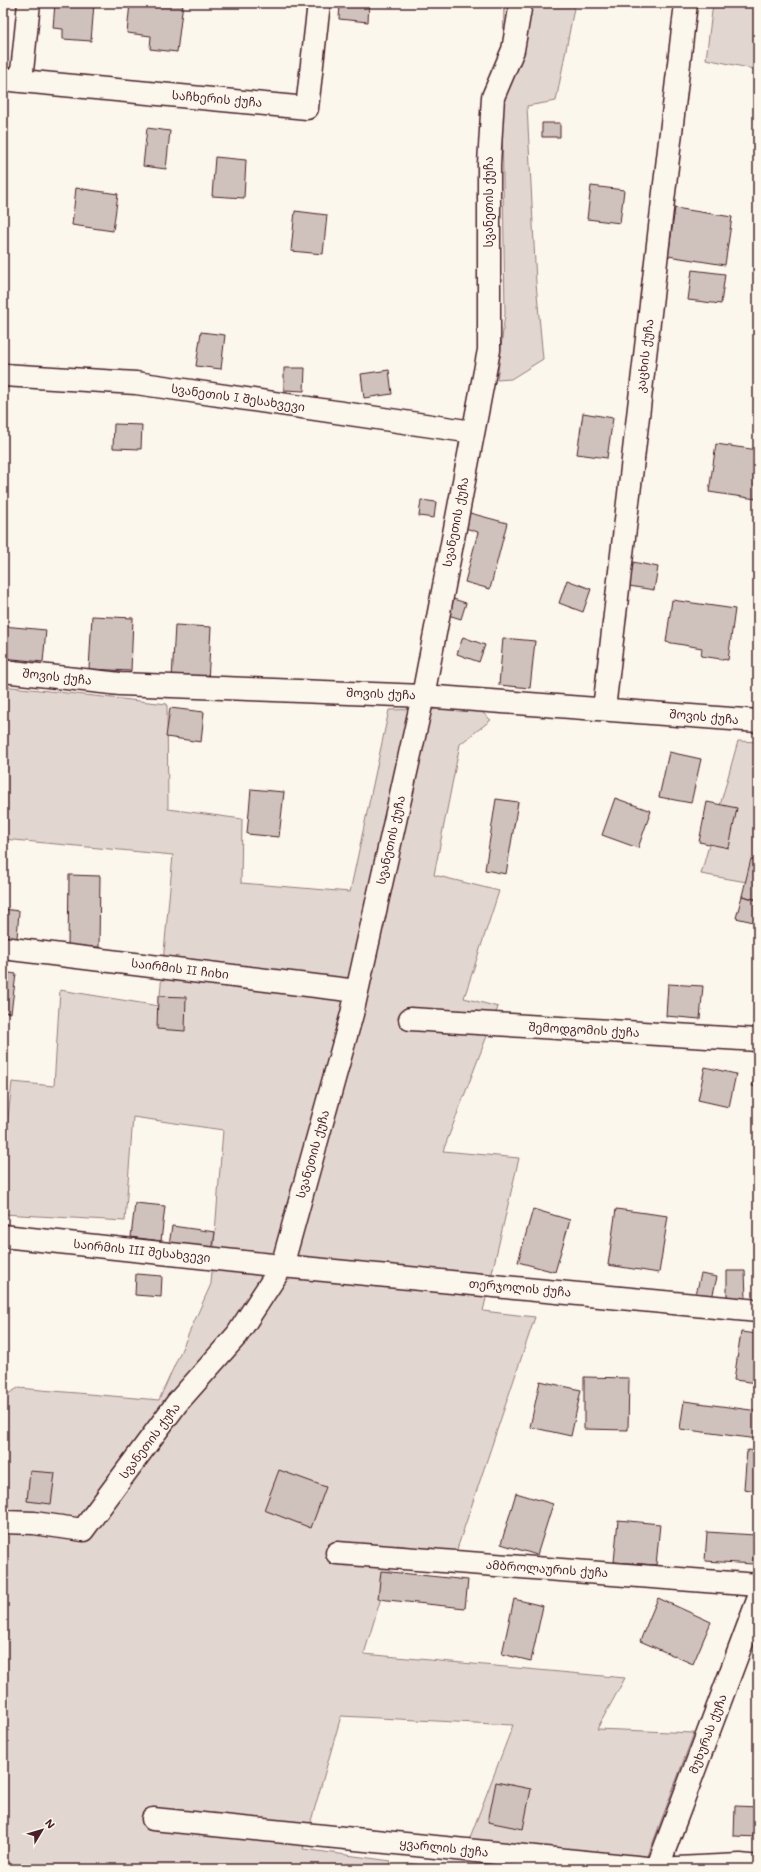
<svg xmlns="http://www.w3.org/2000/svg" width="761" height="1872" font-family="Mali,'Noto Sans Georgian',sans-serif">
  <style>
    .green { fill: #e2d7d0; stroke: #967b7e }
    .building { fill: #cfc2bc; stroke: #4a1f2b }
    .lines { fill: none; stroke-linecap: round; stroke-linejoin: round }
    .minor-casing { stroke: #4a1f2b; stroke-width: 25 }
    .minor { stroke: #fbf7ec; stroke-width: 22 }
    .labels { text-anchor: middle; stroke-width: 3; stroke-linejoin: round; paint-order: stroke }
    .street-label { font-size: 12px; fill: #4a1f2b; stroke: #fbf7ec }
  </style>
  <rect width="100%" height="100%" fill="#fbf7ec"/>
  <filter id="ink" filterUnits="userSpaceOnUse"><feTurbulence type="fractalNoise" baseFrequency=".025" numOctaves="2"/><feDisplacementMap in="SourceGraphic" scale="8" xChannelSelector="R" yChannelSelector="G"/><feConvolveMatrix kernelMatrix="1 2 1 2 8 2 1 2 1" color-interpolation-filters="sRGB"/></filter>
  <g filter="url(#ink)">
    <path class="green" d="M504,3H575L556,101L527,106L536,283L543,359L511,379L497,380L505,314L502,113Z
      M713,3H758V70L706,59Z
      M3,686L167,704L168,809L242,819L241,883L350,892L389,710L477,708L491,720L460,744L434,875L499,891L464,998L498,1007L443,1151L519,1158L483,1311L535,1317L455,1555L397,1545L364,1654L625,1678L597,1729L694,1733L643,1869H534L461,1861L513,1725L341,1716L303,1849L391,1861L389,1869H3V1397L18,1388L159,1400L211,1284L223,1130L133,1117L125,1221L3,1214V1164L12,1082L54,1086L60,990L159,1006L173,855L3,839Z
      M738,741L758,742V884L701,874Z
      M409,1863L445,1869H407Z"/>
    <path class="building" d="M55,3L94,4L91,41L63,39V29L53,28Z
      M130,3H183L177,52L150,49L151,36L127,33Z
      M340,3H369L368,22L339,19Z
      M542,123H560V137H542Z
      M147,128L170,131L166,169L143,166Z
      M215,157L246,160L244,198L212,196Z
      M591,186L624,190L620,223L587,219Z
      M76,188L118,194L113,231L72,225Z
      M675,208L732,217L725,265L668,256Z
      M295,211L327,215L323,254L291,251Z
      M692,270L725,274L721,304L688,300Z
      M201,332L225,335L221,369L196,366Z
      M284,368H305L304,391L284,390Z
      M389,370L392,394L364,398L361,374Z
      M583,413L613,418L607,458L577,454Z
      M114,424L142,425L141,449L113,448Z
      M716,444L758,450V487L756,499L709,492Z
      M421,500L436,502L434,518L419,516Z
      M466,512L507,523L490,589L465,582L478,532L462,527Z
      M633,562L658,567L654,590L629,586Z
      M567,580L591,589L583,612L559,603Z
      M450,598L466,603L461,619L445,614Z
      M672,600L735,609L728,660L701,656L702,648L666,642Z
      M92,616L133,618L131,671L89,669Z
      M175,625L211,627L208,682L172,679Z
      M3,626L46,630L43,662L3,658Z
      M463,637L485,645L479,662L457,654Z
      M503,638L535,641L530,688L499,685Z
      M170,708L204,712L201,742L166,737Z
      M669,752L701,759L691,803L659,797Z
      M251,789L284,792L279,837L247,834Z
      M615,798L651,811L638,848L602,835Z
      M496,799L518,802L506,874L485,870Z
      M707,802L737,808L729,848L699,842Z
      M751,859L758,861V900L742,896Z
      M69,875L100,876L99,947L68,946Z
      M742,896L758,900V923L736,918Z
      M3,909L19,911L17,938L3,937Z
      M3,972L16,974L11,1013L3,1012Z
      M668,984L703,986L700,1019L666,1016Z
      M158,996L186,997L185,1031L157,1029Z
      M705,1067L736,1074L729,1107L698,1100Z
      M758,1068V1088L752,1086Z
      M135,1203L165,1206L161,1241L131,1237Z
      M533,1209L570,1220L555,1272L518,1262Z
      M616,1209L668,1216L659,1273L608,1265Z
      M172,1226L215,1232L212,1252L169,1245Z
      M727,1271H745L746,1299H727Z
      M136,1274L162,1276L161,1297L135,1295Z
      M701,1274L717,1277L712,1298L696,1294Z
      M741,1332L758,1334V1383L734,1380Z
      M584,1377L629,1378L628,1430L584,1429Z
      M540,1381L581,1390L571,1436L530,1427Z
      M684,1401L758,1411V1439L680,1429Z
      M747,1450L758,1451V1491L744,1489Z
      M279,1470L326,1487L311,1528L264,1510Z
      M30,1471L55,1473L51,1504L27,1501Z
      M516,1493L553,1504L537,1555L501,1544Z
      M618,1520L660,1524L656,1565L614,1562Z
      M707,1532L755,1535L753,1564L705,1561Z
      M381,1571L468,1580L465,1608L378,1599Z
      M658,1598L711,1622L693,1664L640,1641Z
      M514,1599L543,1606L531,1661L502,1654Z
      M496,1782L531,1789L523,1829L488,1822Z
      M735,1806L758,1807V1837L734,1836Z"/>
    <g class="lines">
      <g class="minor-casing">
        <path id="minor" d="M3,79L21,81L29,3
          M21,81L307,108L319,3
          M3,375L136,383L473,432
          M3,671L120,684L423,696L758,721
          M604,709L686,3
          M3,948L357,991
          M410,1019L758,1040
          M3,1236L282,1266L758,1311
          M3,1522L34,1523L83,1530L177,1403L237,1335L282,1266L352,1014L423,696L489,350V164L493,97L513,50L521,3
          M337,1553L758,1585
          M153,1819L657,1869L740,1865L758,1867
          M657,1869L758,1600"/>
      </g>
      <use href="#minor" class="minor"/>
    </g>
  </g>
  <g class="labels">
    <g class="street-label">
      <text transform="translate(217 99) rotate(5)" y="4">საჩხერის ქუჩა</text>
      <text transform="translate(489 202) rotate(-90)" y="4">სვანეთის ქუჩა</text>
      <text transform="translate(645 356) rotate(-83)" y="4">კაცხის ქუჩა</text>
      <text transform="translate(238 398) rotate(8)" y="4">სვანეთის I შესახვევი</text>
      <text transform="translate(456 522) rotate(-79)" y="4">სვანეთის ქუჩა</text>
      <text transform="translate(57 677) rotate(6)" y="4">შოვის ქუჩა</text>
      <text transform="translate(381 694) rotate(2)" y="4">შოვის ქუჩა</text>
      <text transform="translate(704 717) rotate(5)" y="4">შოვის ქუჩა</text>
      <text transform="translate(391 840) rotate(-77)" y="4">სვანეთის ქუჩა</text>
      <text transform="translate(180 969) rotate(7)" y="4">საირმის II ჩიხი</text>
      <text transform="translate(584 1030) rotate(3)" y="4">შემოდგომის ქუჩა</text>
      <text transform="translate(313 1154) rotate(-74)" y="4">სვანეთის ქუჩა</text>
      <text transform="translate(142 1251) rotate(6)" y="4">საირმის III შესახვევი</text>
      <text transform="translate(520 1288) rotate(5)" y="4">თერჯოლის ქუჩა</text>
      <text transform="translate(150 1441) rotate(-53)" y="4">სვანეთის ქუჩა</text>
      <text transform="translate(547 1569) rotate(4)" y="4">ამბროლაურის ქუჩა</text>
      <text transform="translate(708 1734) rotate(-69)" y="4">მუხურას ქუჩა</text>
      <text transform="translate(444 1848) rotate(6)" y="4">ყვარლის ქუჩა</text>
    </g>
  </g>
  <rect width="761" height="1872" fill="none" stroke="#fbf7ec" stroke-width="16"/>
  <rect x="8" y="8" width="745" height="1856" fill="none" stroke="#4a1f2b" stroke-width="1.5" filter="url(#ink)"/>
  <g transform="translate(42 1830) rotate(52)" stroke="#fbf7ec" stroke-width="3" paint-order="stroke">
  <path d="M0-3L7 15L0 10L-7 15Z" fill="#4a1f2b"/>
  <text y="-6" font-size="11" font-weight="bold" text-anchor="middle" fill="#4a1f2b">N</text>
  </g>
</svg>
